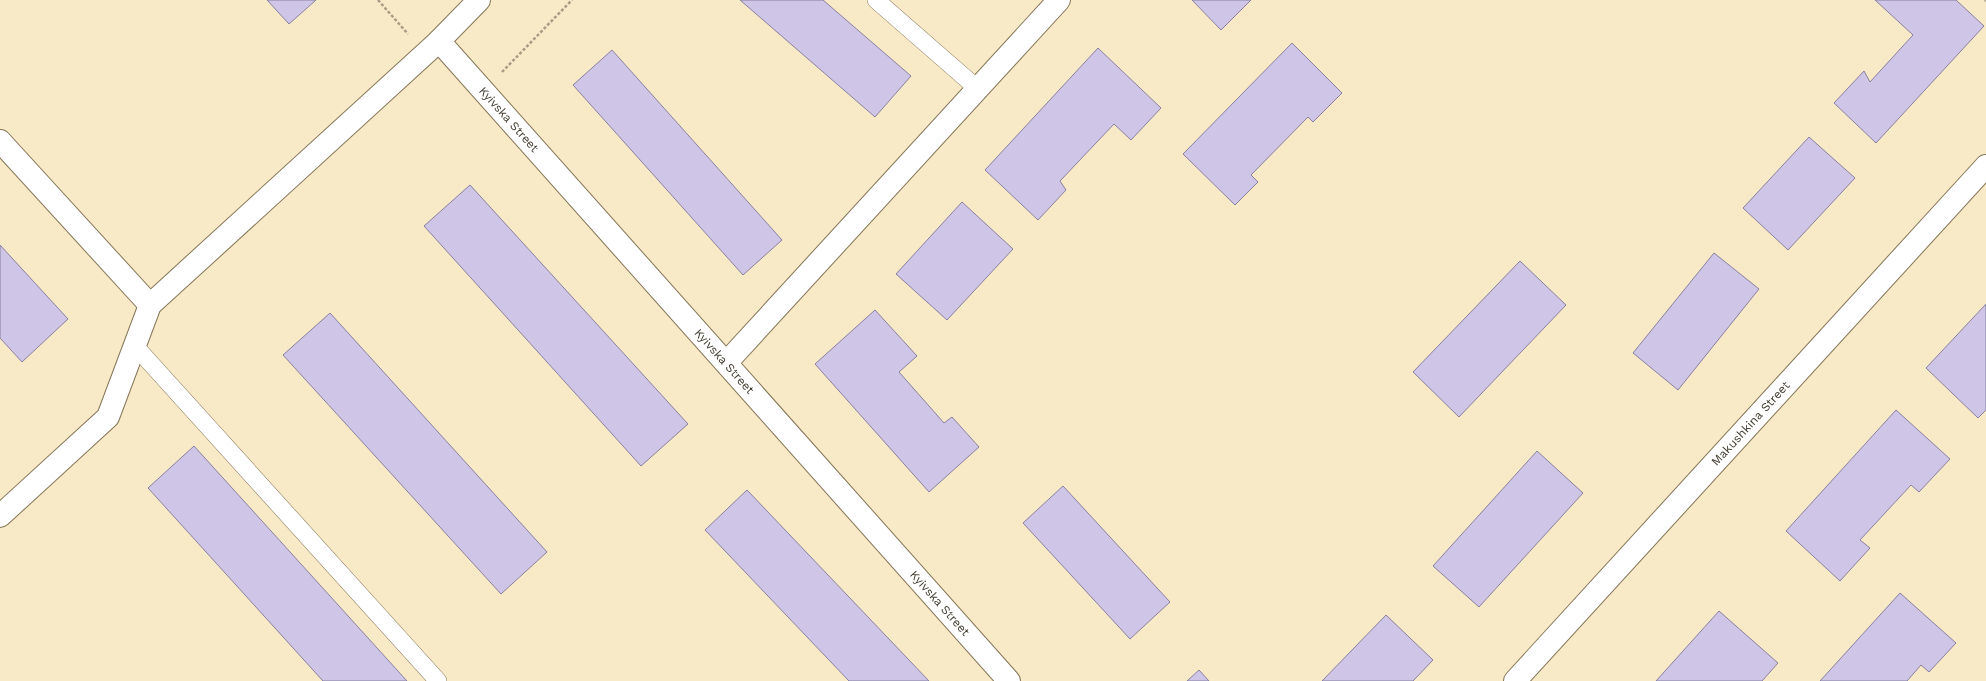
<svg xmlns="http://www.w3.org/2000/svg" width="1986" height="681" font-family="'Work Sans',sans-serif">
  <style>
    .building { fill: #cec5e7; stroke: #88809f }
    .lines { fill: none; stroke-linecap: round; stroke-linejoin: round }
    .service-casing { stroke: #837657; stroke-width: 18 }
    .minor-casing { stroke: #837657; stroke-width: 24 }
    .tertiary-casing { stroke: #837657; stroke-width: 24 }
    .path { stroke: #a79c83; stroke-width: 2.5; stroke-dasharray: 3 2; stroke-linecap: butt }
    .service { stroke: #fff; stroke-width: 17 }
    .minor { stroke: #fff; stroke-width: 22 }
    .tertiary { stroke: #fff; stroke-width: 22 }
    .labels { text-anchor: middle; stroke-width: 4; stroke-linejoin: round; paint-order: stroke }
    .street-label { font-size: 12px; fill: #423c2f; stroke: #fff }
  </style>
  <rect width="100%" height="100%" fill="#f8e9c7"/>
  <path class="building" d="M267,0H316L289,24Z
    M740,0H823L911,76L875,117Z
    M1192,0H1251L1221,30Z
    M1875,0H1956L1984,26L1876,143L1834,103L1864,71L1870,82L1913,35Z
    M1292,43L1342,93L1313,122L1308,117L1251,175L1258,182L1235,205L1183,154Z
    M1098,48L1161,108L1131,140L1114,124L1060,181L1066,190L1038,220L985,170Z
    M612,50L782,240L743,275L573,85Z
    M1809,137L1855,178L1788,250L1743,208Z
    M470,185L688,424L641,466L424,226Z
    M962,202L1013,249L947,320L896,274Z
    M0,245L68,319L22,362L0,338Z
    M1714,253L1759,289L1678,390L1633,353Z
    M1520,261L1566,305L1459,417L1413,372Z
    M1986,304V410L1978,418L1926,368Z
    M875,310L917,356L899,372L944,423L952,417L979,447L929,492L815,364Z
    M330,313L547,552L501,594L283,355Z
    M1896,410L1950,459L1919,492L1911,485L1860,540L1870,548L1840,581L1786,531Z
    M194,446L407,681H323L148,488Z
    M1537,451L1583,493L1479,607L1433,566Z
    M1063,486L1170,602L1130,639L1023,523Z
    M747,490L929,681H849L705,530Z
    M1900,593L1956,643L1929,672L1921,665L1907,681H1820Z
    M1719,611L1778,663L1762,681H1656Z
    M1386,615L1433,660L1413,681H1322Z
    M1199,670L1209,681H1187Z"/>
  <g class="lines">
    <g class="service-casing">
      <path id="service" d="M876,0L978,89
        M135,346L438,681"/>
    </g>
    <g class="minor-casing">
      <g id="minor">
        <path id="s1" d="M439,41L1009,681"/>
        <path d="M0,141L150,305"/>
        <path d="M727,362L1059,0"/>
        <path d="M0,516L108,417L150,305L439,41L479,0"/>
      </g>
    </g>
    <g class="tertiary-casing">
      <g id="tertiary">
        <path id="s2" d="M1515,681L1986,166"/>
      </g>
    </g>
    <path class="path" d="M378,0L408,34
      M1985,0L1986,1
      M502,72L572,0"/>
    <use href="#service" class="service"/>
    <use href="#minor" class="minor"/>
    <use href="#tertiary" class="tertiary"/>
  </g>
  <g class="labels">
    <g class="street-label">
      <text dy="4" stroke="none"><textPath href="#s1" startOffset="105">Kyivska Street</textPath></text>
      <text dy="4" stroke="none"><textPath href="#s1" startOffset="429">Kyivska Street</textPath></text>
      <text dy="4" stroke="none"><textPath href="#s2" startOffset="349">Makushkina Street</textPath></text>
      <text dy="4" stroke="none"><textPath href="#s1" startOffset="753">Kyivska Street</textPath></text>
    </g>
  </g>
</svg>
